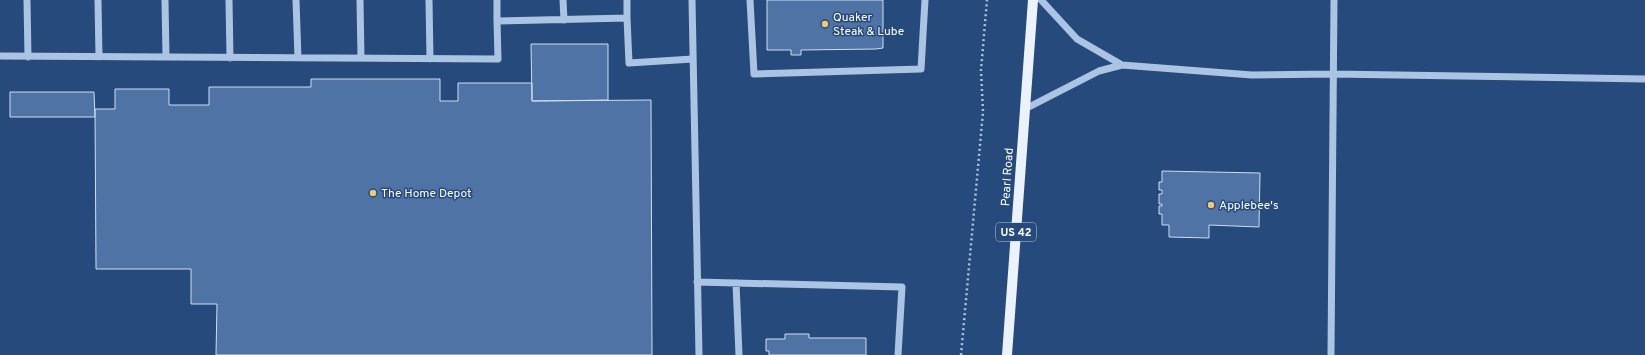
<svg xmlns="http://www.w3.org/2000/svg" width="1645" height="355" font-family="Overpass,sans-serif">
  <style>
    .building { fill: #4f73a5; stroke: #cedef4 }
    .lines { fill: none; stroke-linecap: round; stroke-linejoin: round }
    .path { stroke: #abc4e4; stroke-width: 2.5; stroke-dasharray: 2 3; stroke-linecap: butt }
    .minor { stroke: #abc4e4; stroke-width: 7 }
    .major { stroke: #ebf2fc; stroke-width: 10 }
    .poi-dot { fill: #edcc71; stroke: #264a7c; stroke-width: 1.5 }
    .labels { text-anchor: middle; stroke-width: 3; stroke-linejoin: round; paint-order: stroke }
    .shield { fill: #264a7c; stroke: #bec9d8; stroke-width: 1 }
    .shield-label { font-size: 11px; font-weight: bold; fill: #fff }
    .poi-label { font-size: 12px; fill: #fff; stroke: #264a7c; text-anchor: start }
    .street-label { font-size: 12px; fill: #fff; stroke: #264a7c }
  </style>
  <rect width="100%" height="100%" fill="#264a7c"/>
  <path class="building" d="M767,0H883V48L876,49L801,50V55H791V50H767Z
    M531,44H608V100L532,101Z
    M311,79H440V101H458V83H532V101L651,100L652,355H216L217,304H191V269H96L95,109H115V89H169V105H209V87H311Z
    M10,92H94L95,117H10Z
    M1162,171L1260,173L1259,227L1209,225V238L1169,237V225H1162V214H1159V206H1162V204H1159V194H1162V190H1159V182H1162Z
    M785,334H809V338H866V355H769V351H766V339H785Z"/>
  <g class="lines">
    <path class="path" d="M961,355L983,112L981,70L987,0"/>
    <path class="minor" d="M27,0L28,57
      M98,0L99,57
      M165,0L166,57
      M229,0L230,58
      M296,0L298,58
      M360,0L361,58
      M429,0L430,59
      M497,0V21
      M563,0L564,20
      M627,0V18
      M692,0L699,355
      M750,0L754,74L921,69L925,0
      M1041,0L1077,39L1122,65
      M0,56L498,59L497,21L627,18L629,63L693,59
      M1025,109L1099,71L1122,65L1252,75L1333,74L1645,79
      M697,282L902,287L898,355
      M736,283L739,355
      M1331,354L1334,0"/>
    <path class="major" d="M1007,355L1033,0"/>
  </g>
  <g class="poi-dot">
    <circle cx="825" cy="24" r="4"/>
    <circle cx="373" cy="193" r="4"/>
    <circle cx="1211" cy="205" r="4"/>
  </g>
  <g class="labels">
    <rect class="shield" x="996" y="223" width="40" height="18" rx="3"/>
    <g class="shield-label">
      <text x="1016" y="236">US 42</text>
    </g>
    <g class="poi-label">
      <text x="833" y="21">Quaker<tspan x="833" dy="14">Steak &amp; Lube</tspan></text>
      <text x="381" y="197">The Home Depot</text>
      <text x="1219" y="209">Applebee's</text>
    </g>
    <g class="street-label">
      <text transform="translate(1007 177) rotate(-86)" y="4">Pearl Road</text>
    </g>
  </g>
</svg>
